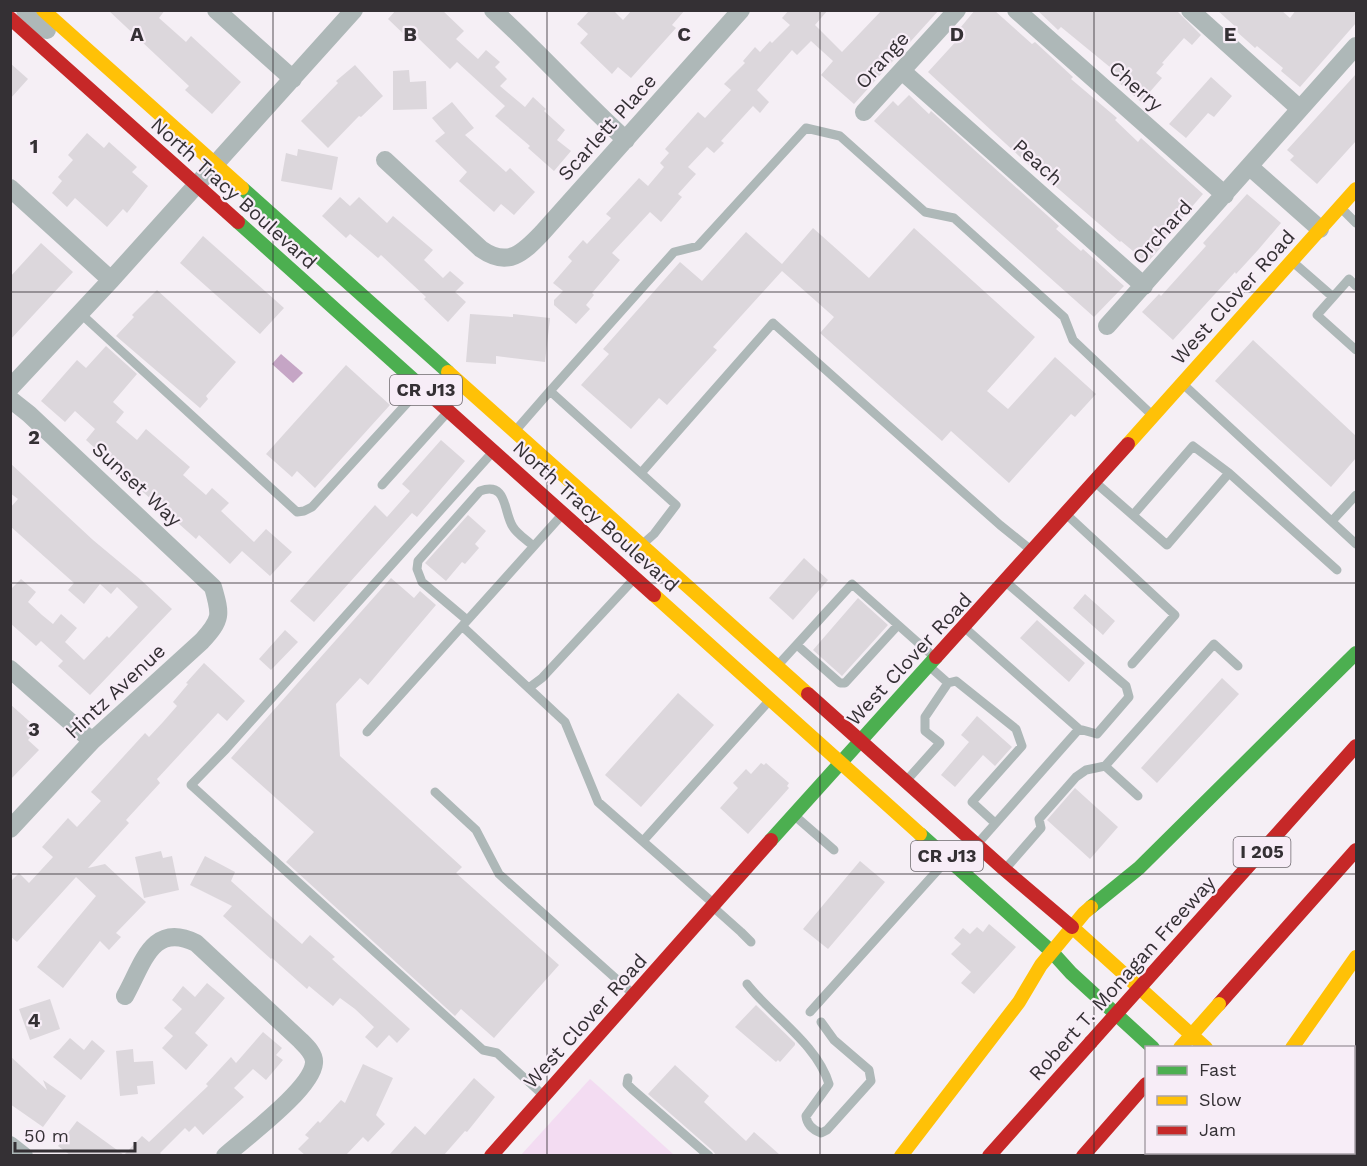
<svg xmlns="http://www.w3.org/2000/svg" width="1367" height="1166" font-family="'Work Sans',sans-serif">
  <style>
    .green { fill: #f3dcf2 }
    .water { fill: #c5a5c5 }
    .building { fill: #dcd7dc }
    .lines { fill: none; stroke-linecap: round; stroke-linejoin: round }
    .lane { stroke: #aeb8b8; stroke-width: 9 }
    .street { stroke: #aeb8b8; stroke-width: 18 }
    .fast { stroke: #4caf50; stroke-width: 14 }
    .slow { stroke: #ffc107; stroke-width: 14 }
    .jam { stroke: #c62828; stroke-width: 14 }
    .slow-bridge { stroke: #ffc107; stroke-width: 14 }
    .jam-bridge { stroke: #c62828; stroke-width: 14 }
    .grid { fill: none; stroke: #343034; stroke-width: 1.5; stroke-opacity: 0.55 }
    .labels { text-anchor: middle; stroke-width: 4.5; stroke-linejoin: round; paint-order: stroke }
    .shield { fill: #f7edf7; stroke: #6e696e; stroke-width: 1.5 }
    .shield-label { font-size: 18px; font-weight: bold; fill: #343034 }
    .street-label { font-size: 20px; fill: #343034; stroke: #f7edf7 }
    .grid-label { font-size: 20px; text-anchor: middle; font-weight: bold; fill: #343034; stroke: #f7edf7; stroke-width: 4.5; stroke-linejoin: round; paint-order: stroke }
  </style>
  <rect width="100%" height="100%" fill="#f5eff5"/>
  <path class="green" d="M590,1079L598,1086L674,1155H521Z"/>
  <path class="water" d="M281,354L303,373L293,383L272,364Z"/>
  <path class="building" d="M108,10H165L159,18L186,42L191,36L241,82L212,114L185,90L189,86Z
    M396,10H442L464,31L456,39L478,59L486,50L500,62L495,67L507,79L500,86L525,107L533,97L546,109L544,111L565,130L557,140L571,151L554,171L528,148L530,146L495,116L505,106L457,62L450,69L418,38L413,43L388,19Z
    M590,10H613L623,20L632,10H685L672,25L676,28L631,78L618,67L612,74L580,43L588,34L577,24Z
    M789,10H828L815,25L842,52L882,10H939L854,104L821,75L833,61L811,41L797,55L792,50L757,90L769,102L760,113L753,106L721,141L724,143L714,153L707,147L688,167L696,174L678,194L682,197L661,222L650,212L612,253L620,260L592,293L594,295L586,305L590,309L576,324L554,305V300L563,291L553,283L572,261L568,257L583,240L587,244L611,218L606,214L639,178L648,186L664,167L660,163L669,153L665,149L698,112L705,118L731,90L724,84L745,63L743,61L755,47L760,52L770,41L772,43L790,25L782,18Z
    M975,10H994L1032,44L1035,42L1073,77L1071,79L1117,118L1115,120L1138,142L1141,138L1203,194L1161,242L1163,245L1147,263L1121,241L1120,242L1032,166L1031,167L928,72L960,37L956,33Z
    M1037,10H1176L1201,35L1192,45L1184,38L1162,63L1164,64L1156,73L1162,78L1141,102L1118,82L1122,77L1061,27L1058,30Z
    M1217,10H1281L1290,18L1296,10H1356V23L1300,87L1281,71L1283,68L1257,46L1255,48L1236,31L1238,29Z
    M10,63L28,79L10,99Z
    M355,65L383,96L361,117L359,116L328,148L301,121L338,83L336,81Z
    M409,70L410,82L426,81L427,109L393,110V71Z
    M1356,74V141L1317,184L1290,160L1294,156L1287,150Z
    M1211,77L1232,96L1214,117L1208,113L1186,138L1169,124Z
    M909,95L929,114L931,111L1059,226L1056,229L1081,251L1083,249L1124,286L1094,317L874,121L893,101L898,106Z
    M452,102L474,128L465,135L506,172L510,168L535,192L514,215L501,204L494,212L459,181L467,172L435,141L445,133L432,118Z
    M87,133L104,148L109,142L137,167L132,172L148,186L127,213L123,209L107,227L75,198L67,207L52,193L62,181L58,177L73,160L68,155Z
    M298,149L338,157L332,190L281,181L286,153L297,156Z
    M1247,194L1281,223L1258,250L1236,274L1235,272L1173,340L1142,312L1159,294L1161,296L1206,246L1203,243Z
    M340,197L350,206L359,197L387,223L393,216L433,250L424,260L443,278L450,271L464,283L455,292L466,302L448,322L424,299L426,297L381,255L378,258L350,234L346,238L322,216Z
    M813,228L869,278L914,228L1035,337L987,391L1008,409L1055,357L1096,394L1075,417L1071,414L1009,483L951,431L942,441L820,333L834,317L782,271L713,347L717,350L667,405L659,398L631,429L581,385L609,354L603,349L680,262L702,281L746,232L782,264Z
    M203,236L284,308L260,334L180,263Z
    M41,243L73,272L10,340V277Z
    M157,290L236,362L206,396L208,399L200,408L116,336L134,317L132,315Z
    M470,314L513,317V314L550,318L545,362L496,356V364L466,362Z
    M1253,340L1356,436V458L1331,487L1215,381Z
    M106,346L137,374L113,402L124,412L116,422L137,440L146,429L190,467L183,475L206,495L212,488L229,503L221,511L254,542L266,529L292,552L270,576L242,551L230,564L199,535L196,539L117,469L120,465L102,449L99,452L86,440L95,429L75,411L65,422L41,401L77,360L86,368Z
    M346,365L390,405L315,488L297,471L292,477L266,454Z
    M441,440L465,461L417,517L412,513L314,622L290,601L375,505L387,517L410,491L402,484Z
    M10,463L93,540L141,580L172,609L90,695L58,666L63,661L41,641L36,646L10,623V590L21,579L36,592L28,602L42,615L53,624L61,614L77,628L65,642L84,660L107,636L109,638L138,607L117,587L111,594L100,584L84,604L68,590L74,583L10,526V508L18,499L10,493Z
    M468,515L486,531L475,544L479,548L465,564L462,562L446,581L425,563Z
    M804,558L828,580L793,620L769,598Z
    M391,578L414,598L420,591L436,605L368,685L360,678L336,704L340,756L462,867L456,873L559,965L494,1038L461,1009L455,1016L286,862L314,832L231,758Z
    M1085,594L1115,621L1103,635L1073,608Z
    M858,598L888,625L842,676L813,650Z
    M1037,620L1085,663L1069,682L1020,638Z
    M285,630L298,642L271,670L259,659Z
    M204,663L245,701L227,721L218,713L157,779L160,783L126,820L129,823L88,868L105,864L146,902L116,933L121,937L109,950L100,941L63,988L37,967L96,896L76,877L17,942L10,936V882L19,873L29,883L53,857L42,847L68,818L77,827L101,801L91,792L145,733L149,737L163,722L177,706L173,702L188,684L186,683Z
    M1222,678L1239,694L1157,783L1141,768Z
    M678,693L714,725L641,807L605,775Z
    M10,704L38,729L28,740L39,750L10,780Z
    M977,716L1012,747L995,766L983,755L955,787L941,775L969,742L961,735Z
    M761,763L764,765L766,763L789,783L787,786L789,788L748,834L720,808L738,788L733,783L746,769L751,774Z
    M1075,788L1118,827L1090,859L1047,820Z
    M161,851L163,858L172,856L179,890L144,898L135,857Z
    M205,856L235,872L231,881L302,944L310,935L335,957L332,959L410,1029L397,1043L389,1035L377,1048L365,1037L374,1027L355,1009L340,998L333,1006L309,986L307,989L272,958L271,959L223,916L232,906L190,885Z
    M860,861L885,882L828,949L803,929Z
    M989,924L1016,947L974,994L961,983L971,972L951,954L961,944L954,938L963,928L970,934L977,927L983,932Z
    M207,983L225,998L195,1033L208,1045L186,1070L162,1048L173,1036L164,1028L182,1009L172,1000L183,986L195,997Z
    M50,999L60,1029L30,1040L19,1009Z
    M756,1005L795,1043V1045L780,1062L778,1060L776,1062L735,1027Z
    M263,1032L282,1048L276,1055L283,1060L266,1080L253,1069L234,1088L244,1097L203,1135L195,1126L189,1132L185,1128L160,1153L162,1155H70L58,1146L77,1121L124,1155L142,1136L149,1142L208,1086L206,1084L231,1057L236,1063Z
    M70,1038L84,1050L92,1040L105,1051L81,1080L53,1057Z
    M133,1049L134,1062L153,1061L155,1084L137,1086L138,1094L120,1096L116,1051Z
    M10,1056L47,1090L43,1080L66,1096L43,1127L10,1104Z
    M363,1064L393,1078L376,1115L385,1124L368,1142L363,1137L346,1155H305L298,1149L309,1138L305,1135L318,1121L320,1123L341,1100L345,1103Z
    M675,1065L709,1096L704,1102L746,1141L754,1132L780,1155H716L713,1151L648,1094Z
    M474,1078L495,1097L467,1132L465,1131L444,1155H389L415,1126L425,1135Z"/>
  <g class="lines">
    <path class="lane" d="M1341,208L1356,223
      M1294,263L1333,297L1349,279L1356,286
      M1333,297L1317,315L1356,350
      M80,313L297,512L304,511L312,507L419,390
      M1184,385L1356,544
      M516,430L550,391
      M490,455L226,749L191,785L483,1050L497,1053L542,1094
      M641,473L773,323L1000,525L1031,550
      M1096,483L1167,545L1229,473L1337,570
      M382,485L446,414
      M1066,514L1175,615L1132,664
      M1133,515L1193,446L1229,473
      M1332,521L1356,495
      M645,542L654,534L676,505L550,391L674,252L698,246L806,128L840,136L925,212L954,218L1064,317L1073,340L1152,415
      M467,620L422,582L417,569L418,561L480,491C508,481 503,512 513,527C517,534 527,540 533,546
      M462,626L565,722L598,802L713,903
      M965,628L1079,729L1097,734L1129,697L1126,686L1007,583
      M797,645L840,683H845L898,625
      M779,664L852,584L933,656
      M930,667L948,683L956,681L1016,729L1022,746L972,802L995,823
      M530,687L542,678L634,579
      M367,732L560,517
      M1105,766L1138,796
      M907,780L940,743L925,731V717L948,683
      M435,792L476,830L499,874L632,993
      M795,816L834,850
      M643,841L769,701
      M979,842L1079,729
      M1007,867L1041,828L1039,819L1076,777L1086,770L1105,766L1214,644L1238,666
      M713,907L741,932L751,942
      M747,984C772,1016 817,1044 829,1084L806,1116C807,1125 813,1130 821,1133L827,1130L871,1081L869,1070L834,1040L821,1022
      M810,1012L945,862
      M1354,1056L1356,1054
      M628,1078L627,1084L632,1089L709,1156
      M1354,1129L1356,1132"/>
    <path class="street" d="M25,10L47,30
      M216,10L293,79
      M493,10C539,52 580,98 626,140
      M1016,10L1225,195
      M1190,10L1300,109
      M902,71L1144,286
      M864,112L957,10
      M385,160L481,249C508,268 523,253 542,233L741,10
      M1250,167L1320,229
      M10,188L111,280
      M1107,326L1356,46
      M10,388L111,280L354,10
      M10,399L29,414L213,587C221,615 222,619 202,641L92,741L10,829
      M10,669L92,741
      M125,996C143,964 152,921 196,943L300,1040C306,1046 315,1054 314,1063C312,1089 245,1138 225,1156
      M10,1145L24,1156"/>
    <path class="fast" d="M242,188L448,372
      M238,222L425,390
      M920,834L1052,952
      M771,840L936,657
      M1091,907L1139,868L1356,653
      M1052,952L1071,973L1153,1048
      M1278,1152L1281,1156
      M1195,1156L1198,1152"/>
    <path class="slow" d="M43,10L242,188
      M448,372L808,694
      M1128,444L1356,189
      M654,595L920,834
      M1072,927L1206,1048
      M1292,1048L1356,957
      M901,1156L1019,1002L1041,965L1084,913L1091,907"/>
    <path class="jam" d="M10,18L238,222
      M425,390L654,595
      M936,657L1128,444
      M808,694L1005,870L1072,927
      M1167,957L1356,746
      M1219,1004L1356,850
      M1320,1152L1323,1156
      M491,1156L771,840
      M989,1156L1091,1042
      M1083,1156L1146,1084"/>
    <path class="slow-bridge" d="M1180,1048L1219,1004"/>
    <path class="jam-bridge" d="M1091,1042L1167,957"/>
  </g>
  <path class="grid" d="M273,10V1156M547,10V1156M820,10V1156M1094,10V1156M10,292H1356M10,583H1356M10,874H1356"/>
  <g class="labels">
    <g class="shield">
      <rect x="390" y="375" width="72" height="30" rx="4.5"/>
      <rect x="1233.5" y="837" width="57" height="30" rx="4.5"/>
      <rect x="911" y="841" width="72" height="30" rx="4.5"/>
    </g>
    <g class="shield-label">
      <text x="426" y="396">CR J13</text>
      <text x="1262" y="858">I 205</text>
      <text x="947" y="862">CR J13</text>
    </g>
    <g class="street-label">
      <text transform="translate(882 60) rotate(-48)" y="7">Orange</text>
      <text transform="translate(1136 86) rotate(42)" y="7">Cherry</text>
      <text transform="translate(607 127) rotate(-48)" y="7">Scarlett Place</text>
      <text transform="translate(1038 162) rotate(42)" y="7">Peach</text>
      <text transform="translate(234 193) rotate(42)" y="7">North Tracy Boulevard</text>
      <text transform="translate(1162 232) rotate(-48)" y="7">Orchard</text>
      <text transform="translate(1233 297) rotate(-48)" y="7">West Clover Road</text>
      <text transform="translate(137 484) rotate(43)" y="7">Sunset Way</text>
      <text transform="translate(596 516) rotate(42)" y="7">North Tracy Boulevard</text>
      <text transform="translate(909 659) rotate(-47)" y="7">West Clover Road</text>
      <text transform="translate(115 691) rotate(-43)" y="7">Hintz Avenue</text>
      <text transform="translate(1122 978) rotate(-48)" y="7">Robert T. Monagan Freeway</text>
      <text transform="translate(585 1021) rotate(-48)" y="7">West Clover Road</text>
    </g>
  </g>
  <g class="grid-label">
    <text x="137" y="41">A</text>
    <text x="410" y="41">B</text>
    <text x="684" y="41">C</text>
    <text x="957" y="41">D</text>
    <text x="1230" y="41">E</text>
    <text x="34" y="153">1</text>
    <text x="34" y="444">2</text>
    <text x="34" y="736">3</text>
    <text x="34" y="1027">4</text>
  </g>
  <rect width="1367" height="1166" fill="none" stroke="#343034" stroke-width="24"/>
  <rect x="1145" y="1046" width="210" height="108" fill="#f7edf7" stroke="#a9a1a9" stroke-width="1.5"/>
  <rect x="1157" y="1066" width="30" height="9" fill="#4caf50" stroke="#a9a1a9" stroke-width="1.5"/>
  <text x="1199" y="1076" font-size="18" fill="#343034">Fast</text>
  <rect x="1157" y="1096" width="30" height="9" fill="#ffc107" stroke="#a9a1a9" stroke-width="1.5"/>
  <text x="1199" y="1106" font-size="18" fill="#343034">Slow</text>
  <rect x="1157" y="1126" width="30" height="9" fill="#c62828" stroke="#a9a1a9" stroke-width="1.5"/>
  <text x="1199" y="1136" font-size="18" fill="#343034">Jam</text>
  <path d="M15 1142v9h120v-9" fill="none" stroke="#343034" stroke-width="3"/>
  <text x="24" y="1142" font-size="18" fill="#343034" stroke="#f7edf7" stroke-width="4.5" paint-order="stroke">50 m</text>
</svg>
